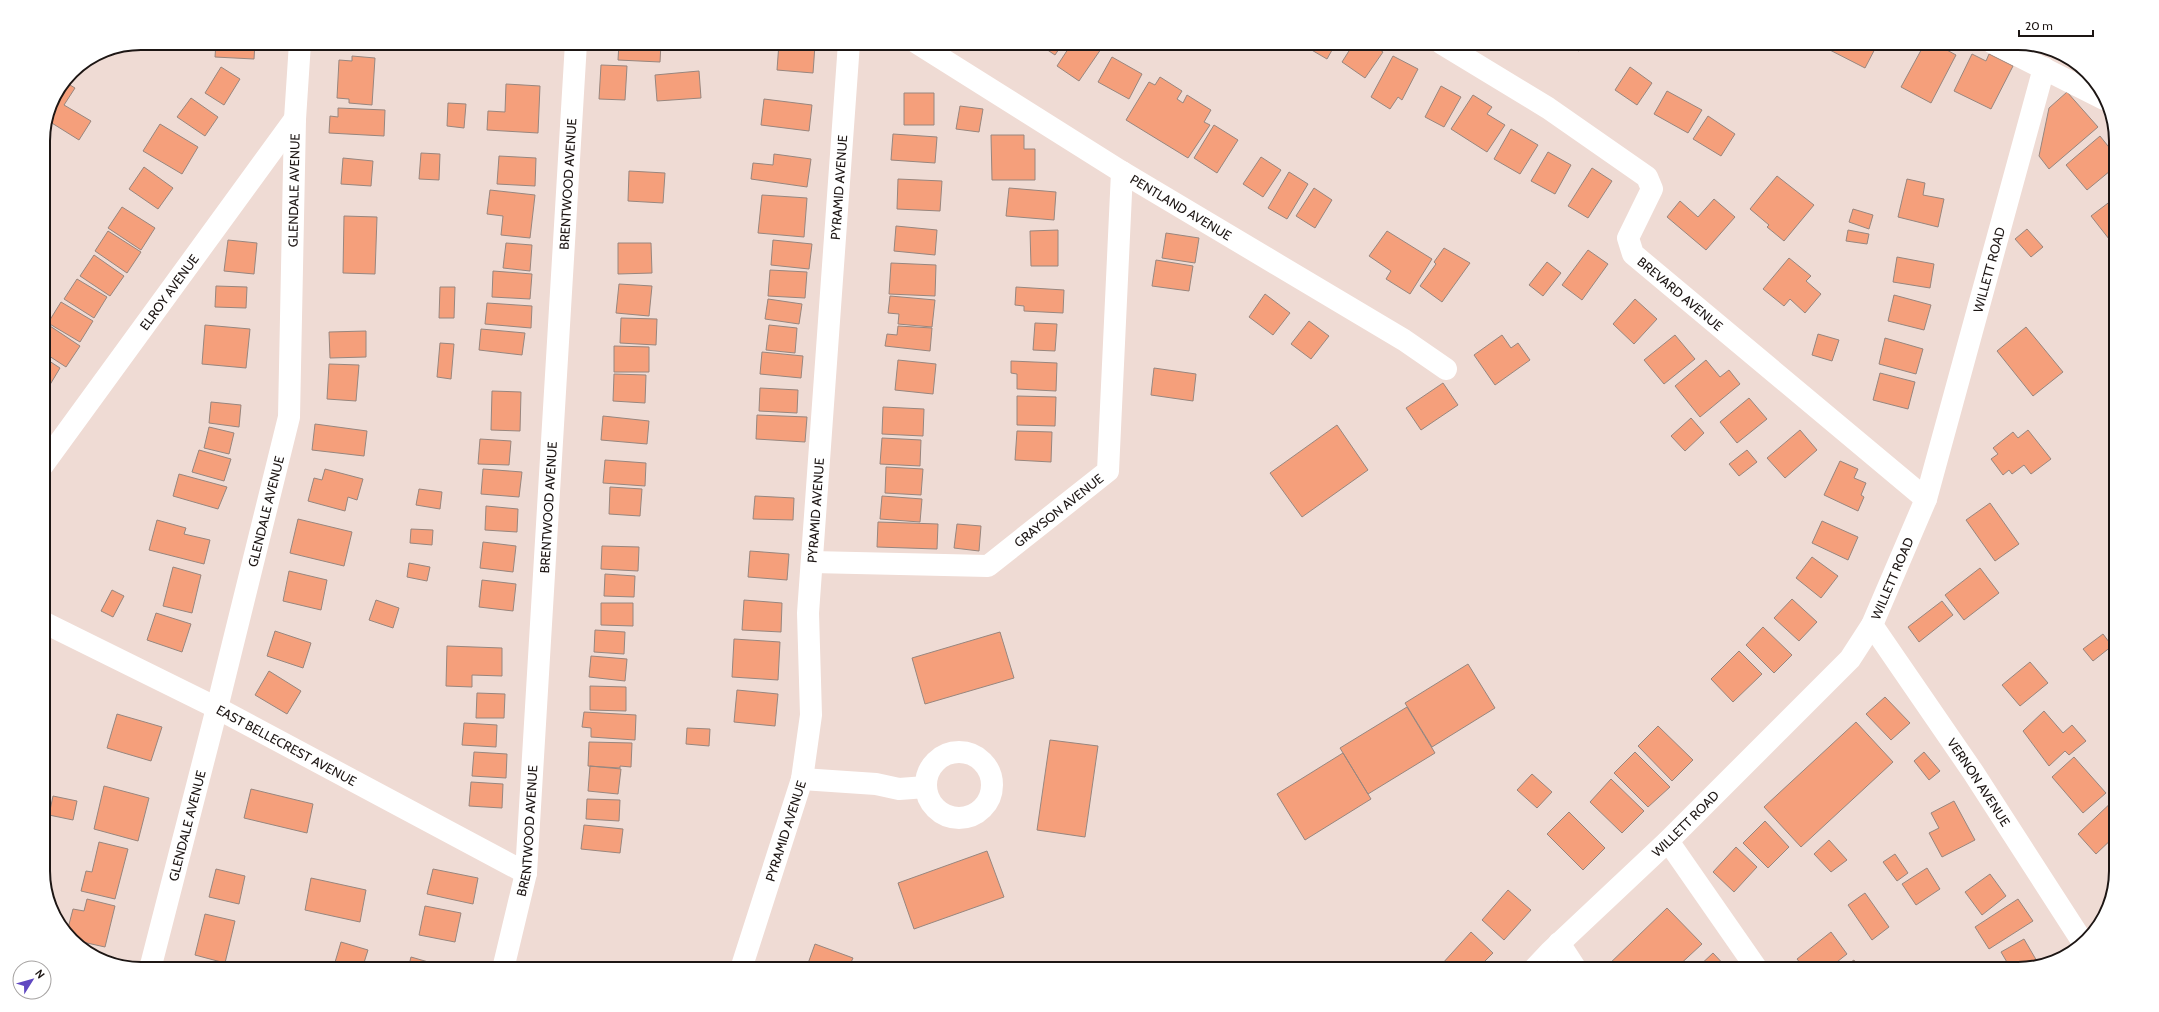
<svg xmlns="http://www.w3.org/2000/svg" width="2159" height="1012" font-family="Cabin,sans-serif">
  <style>
    .building { fill: #f59f7b; stroke: #98867e }
    .lines { fill: none; stroke-linecap: round; stroke-linejoin: round }
    .minor { stroke: #fff; stroke-width: 22 }
    .labels { text-anchor: middle; stroke-width: 3; stroke-linejoin: round; paint-order: stroke }
    .street-label { font-size: 13px; fill: #1d1614; stroke: #fff }
    .rim { fill: none; stroke: #1d1614; stroke-width: 2 }
  </style>
  <rect width="100%" height="100%" fill="#efdbd4"/>
  <path class="building" d="M216,43H255L254,59L215,57Z
    M507,43H543V49L507,48Z
    M619,43H661L660,62L618,60Z
    M779,43L815,45L813,73L777,70Z
    M1037,43H1063L1055,55Z
    M1072,43H1092L1101,49L1079,81L1057,66Z
    M1304,43H1336L1327,59L1303,45Z
    M1354,43H1369L1383,52L1365,78L1342,62Z
    M1566,43H1583L1579,51Z
    M1716,43H1729L1725,49Z
    M1826,43H1878L1865,68L1824,47Z
    M1925,43H1934L1956,55L1931,103L1901,87Z
    M1972,54L1986,61L1989,54L2013,66L1991,109L1954,91Z
    M352,56L375,58L372,105L349,103V99L337,98L339,60L352,61Z
    M1393,56L1418,69L1402,100L1398,97L1390,109L1371,97Z
    M1112,57L1142,74L1129,99L1098,82Z
    M601,65L627,66L625,100L599,99Z
    M221,67L240,79L224,105L205,93Z
    M1630,67L1652,83L1637,105L1615,90Z
    M699,71L701,98L657,101L655,75Z
    M1160,77L1182,91L1177,99L1183,103L1187,95L1211,110L1204,122L1210,125L1188,158L1126,120L1149,82L1155,85Z
    M65,82L75,88L64,105L91,121L79,140L47,120L51,103Z
    M506,84L540,86L538,133L487,130L488,111L505,112Z
    M1441,86L1461,97L1444,127L1425,117Z
    M1667,91L1702,110L1688,133L1654,114Z
    M2067,92L2098,127L2049,169L2039,156L2049,108Z
    M904,93H934V125H904Z
    M1473,95L1492,107L1487,114L1505,125L1487,152L1451,129Z
    M191,98L218,117L205,136L177,117Z
    M764,99L812,105L809,131L761,125Z
    M448,103L466,104L464,128L447,126Z
    M960,106L983,109L979,132L956,129Z
    M338,108L385,110L384,136L329,133L330,116L338,117Z
    M1708,116L1735,134L1721,156L1693,139Z
    M160,124L198,147L182,174L143,151Z
    M1214,125L1238,140L1217,173L1194,158Z
    M1511,129L1538,145L1520,174L1494,159Z
    M893,134L937,137L935,163L891,160Z
    M991,135H1024V149H1035V180H992Z
    M2100,136L2116,156V166L2087,190L2066,165Z
    M1548,152L1571,165L1555,194L1531,181Z
    M421,153L440,154L439,180L419,179Z
    M774,154L811,159L807,187L751,179L753,163L773,165Z
    M499,156L536,158L535,186L497,184Z
    M1261,157L1281,170L1263,197L1243,184Z
    M343,158L373,161L371,186L341,184Z
    M144,167L173,188L158,209L129,189Z
    M1592,168L1612,181L1588,218L1568,206Z
    M629,171L665,173L663,203L628,201Z
    M1289,172L1308,184L1287,219L1268,208Z
    M1777,176L1814,205L1784,241L1767,227L1769,225L1750,209Z
    M898,179L942,181L940,211L897,209Z
    M1907,179L1925,183L1923,195L1944,199L1938,227L1898,217Z
    M1009,188L1056,192L1054,220L1006,216Z
    M1314,188L1332,200L1315,228L1296,216Z
    M490,190L535,195L530,238L501,235L503,216L487,214Z
    M762,195L807,198L804,237L758,233Z
    M2116,197V234L2109,239L2091,216Z
    M1714,199L1735,217L1706,250L1667,217L1680,201L1698,217Z
    M122,207L155,228L141,250L108,228Z
    M1853,209L1873,215L1869,229L1849,222Z
    M344,216L377,217L375,274L343,273Z
    M896,226L937,230L935,255L894,251Z
    M2027,229L2043,247L2031,257L2015,239Z
    M1058,230V266H1031L1030,231Z
    M1848,230L1869,234L1867,244L1846,241Z
    M108,231L141,252L127,273L95,251Z
    M1387,231L1432,259L1410,294L1386,279L1391,271L1369,256Z
    M1166,233L1199,238L1195,263L1162,258Z
    M228,240L257,243L254,274L224,271Z
    M773,240L812,244L809,269L771,265Z
    M506,243L532,245L530,271L503,268Z
    M618,243H651L652,273L618,274Z
    M1444,248L1470,263L1442,302L1420,286L1436,264L1434,262Z
    M1588,250L1608,264L1582,300L1562,285Z
    M94,255L124,276L110,296L80,276Z
    M1897,257L1934,264L1930,288L1893,282Z
    M1789,258L1811,276L1806,281L1821,294L1805,313L1790,299L1784,306L1763,289Z
    M1156,260L1193,266L1189,291L1152,286Z
    M1547,262L1561,273L1543,296L1529,285Z
    M891,263L936,265L935,296L889,294Z
    M770,270L807,272L805,298L768,296Z
    M493,271L532,274L530,299L492,297Z
    M77,279L107,297L94,318L64,299Z
    M619,284L652,286L649,316L616,313Z
    M216,286L247,287L246,308L215,307Z
    M440,287H455L454,318H439Z
    M1016,287L1064,290L1063,313L1024,311V306L1015,305Z
    M1265,294L1290,313L1273,335L1249,317Z
    M1894,295L1931,305L1924,330L1888,321Z
    M890,296L935,300L932,327L898,324L899,314L888,313Z
    M768,299L802,304L799,324L765,319Z
    M1635,299L1657,319L1634,344L1613,324Z
    M61,302L93,321L80,342L48,323Z
    M487,303L532,306L531,328L485,324Z
    M621,318L657,319L656,345L620,343Z
    M1309,321L1329,336L1311,359L1291,344Z
    M1035,323L1057,324L1055,351L1033,350Z
    M47,324L80,346L66,367L43,352V330Z
    M205,325L250,329L246,368L202,364Z
    M769,325L797,328L795,353L766,350Z
    M898,326L932,328L930,351L885,346L887,334L897,335Z
    M2026,327L2063,372L2033,396L1997,351Z
    M481,329L525,333L522,355L479,350Z
    M366,331V357L330,358L329,332Z
    M1818,334L1839,340L1832,361L1812,355Z
    M1502,335L1511,348L1518,343L1530,360L1495,385L1474,355Z
    M1675,335L1695,359L1664,384L1644,360Z
    M1885,338L1923,349L1916,374L1879,364Z
    M440,343L454,344L451,379L437,377Z
    M614,346L649,347V372H614Z
    M762,352L803,356L801,378L760,374Z
    M43,357L60,368L48,388L43,385Z
    M898,360L936,364L933,394L895,390Z
    M1706,360L1720,377L1729,370L1740,384L1700,417L1675,386Z
    M1011,361L1057,363L1056,391L1017,389V374L1011,373Z
    M329,364L359,365L356,401L327,399Z
    M1154,368L1196,374L1193,401L1151,395Z
    M1880,373L1915,382L1908,409L1873,400Z
    M614,374L646,375L645,403L613,401Z
    M1443,383L1458,405L1421,430L1406,408Z
    M760,388L798,390L797,413L759,411Z
    M43,389L50,394L43,403Z
    M492,391L521,392L520,431L491,430Z
    M1017,396L1056,397L1055,426L1017,425Z
    M1749,398L1767,419L1737,443L1720,422Z
    M211,402L241,405L239,427L209,423Z
    M883,407L924,409L923,436L882,434Z
    M757,415L807,417L805,442L756,439Z
    M603,416L649,421L647,444L601,440Z
    M1691,418L1704,433L1685,451L1671,436Z
    M315,424L367,431L364,456L312,450Z
    M1337,425L1368,470L1302,517L1270,473Z
    M209,427L234,433L229,454L204,448Z
    M1800,430L1817,450L1785,478L1767,458Z
    M2028,430L2051,459L2031,474L2024,465L2012,474L2009,470L2003,475L1991,459L1998,454L1993,448L2013,432L2018,438Z
    M1017,431L1052,432L1051,462L1015,460Z
    M882,438L921,440L920,466L880,464Z
    M480,439L511,441L509,465L478,464Z
    M199,450L231,459L224,481L192,472Z
    M1747,450L1757,462L1739,476L1729,464Z
    M605,460L646,463L645,486L603,483Z
    M1840,461L1858,469L1854,478L1866,483L1861,495L1864,497L1858,511L1824,495Z
    M886,467L923,469L921,495L885,493Z
    M325,469L363,479L357,500L348,497L345,511L308,501L314,478L322,480Z
    M483,469L522,472L519,497L481,494Z
    M179,474L227,487L218,509L173,496Z
    M610,487L642,489L640,516L609,514Z
    M419,489L442,492L440,509L416,505Z
    M755,496L794,498L793,520L753,519Z
    M882,496L922,499L920,522L880,519Z
    M1990,503L2019,544L1995,561L1966,520Z
    M486,506L518,509L517,532L485,530Z
    M298,519L352,532L344,566L290,553Z
    M157,520L186,528L184,534L210,540L204,564L149,550Z
    M1822,521L1858,537L1848,560L1812,543Z
    M878,522L938,524L937,549L877,547Z
    M957,524L981,526L979,551L954,548Z
    M411,529L433,530L432,545L410,543Z
    M483,542L516,546L513,572L480,568Z
    M602,546L639,547L638,571L601,569Z
    M750,551L789,554L787,580L748,577Z
    M1812,557L1838,576L1821,598L1796,578Z
    M409,563L430,567L427,581L407,577Z
    M173,567L201,575L192,613L163,606Z
    M1980,568L1999,593L1964,620L1945,595Z
    M289,571L327,580L321,610L283,601Z
    M605,574L635,576L634,597L604,596Z
    M482,580L516,584L513,611L479,607Z
    M112,590L124,596L113,617L101,611Z
    M1792,599L1817,622L1799,641L1774,618Z
    M376,600L399,608L393,628L369,620Z
    M744,600L782,603L781,632L742,630Z
    M1942,601L1953,615L1919,642L1908,627Z
    M601,603H633V626L601,625Z
    M156,613L191,624L182,652L147,640Z
    M1763,627L1792,655L1774,673L1746,645Z
    M595,630L625,632L624,654L594,652Z
    M275,631L311,643L303,668L267,656Z
    M1000,632L1014,678L925,704L912,658Z
    M2103,634L2112,646L2093,661L2083,649Z
    M734,639L780,642L778,680L732,677Z
    M447,646L502,648V676L472,675V687L446,686Z
    M1739,651L1762,674L1733,702L1711,679Z
    M591,656L627,659L625,681L589,677Z
    M2030,662L2048,683L2020,706L2002,685Z
    M1468,664L1495,708L1432,747L1405,703Z
    M269,671L301,691L287,714L255,695Z
    M590,686L626,687V711L590,710Z
    M737,690L778,694L775,726L734,722Z
    M477,693L505,694L504,718H476Z
    M1885,697L1910,723L1891,740L1866,714Z
    M1407,707L1435,753L1368,794L1340,748Z
    M2044,711L2063,733L2072,725L2086,741L2069,755L2065,751L2049,766L2023,731Z
    M584,712L636,715L635,740L591,737V728L582,727Z
    M117,714L162,727L151,761L107,748Z
    M1856,722L1893,762L1801,847L1764,807Z
    M464,723L497,725L496,747L462,745Z
    M1658,726L1693,760L1672,781L1638,746Z
    M687,728L710,729L709,746L686,744Z
    M1050,740L1098,746L1085,837L1037,830Z
    M589,742L632,743L631,767L620,766V768L588,766Z
    M474,752L507,754L506,778L472,776Z
    M1635,752L1670,787L1648,807L1614,773Z
    M1924,752L1940,771L1929,780L1914,761Z
    M1343,753L1371,799L1305,840L1277,794Z
    M2074,757L2106,793L2083,813L2052,777Z
    M590,766L621,769L618,794L588,791Z
    M1532,774L1552,792L1537,808L1517,790Z
    M1611,779L1644,811L1622,833L1590,802Z
    M471,782L503,784L502,808L469,806Z
    M104,786L149,798L138,841L94,829Z
    M251,789L313,804L307,833L244,818Z
    M53,796L77,801L73,820L49,815Z
    M2116,798V835L2096,854L2078,834Z
    M587,799L620,800L619,821L586,819Z
    M1954,801L1975,840L1942,857L1929,833L1939,828L1931,813Z
    M1569,812L1605,848L1583,870L1547,834Z
    M1765,821L1789,847L1768,868L1743,843Z
    M584,825L623,829L620,853L581,849Z
    M1829,840L1847,860L1831,872L1814,854Z
    M99,842L128,849L115,899L81,891L86,871L92,872Z
    M1736,847L1757,867L1734,892L1713,872Z
    M987,851L1004,897L914,929L898,883Z
    M1895,854L1908,873L1897,881L1883,862Z
    M1927,868L1940,889L1916,905L1902,884Z
    M216,869L245,876L239,904L209,897Z
    M433,869L478,878L473,904L427,894Z
    M1990,874L2006,896L1982,915L1965,892Z
    M311,878L366,890L360,922L305,910Z
    M1508,890L1531,910L1504,940L1482,920Z
    M1865,893L1889,927L1872,940L1848,905Z
    M87,899L115,906L105,947L78,941L67,932L73,909L84,911Z
    M2018,899L2033,921L1989,949L1975,927Z
    M425,906L461,913L455,942L419,935Z
    M1667,908L1702,944L1675,969H1604Z
    M205,914L235,921L225,963L195,955Z
    M1471,932L1493,953L1477,969H1447L1442,964Z
    M1831,932L1847,954L1828,969H1805L1797,959Z
    M2024,939L2038,963L2011,969L2001,952Z
    M341,942L368,950L362,969H333Z
    M815,944L853,958L848,969H806Z
    M1713,953L1728,969H1696Z
    M411,957L449,968L451,963L467,968L408,969Z
    M1854,960L1859,969H1840Z"/>
  <g class="lines">
    <g class="minor">
      <path id="s1" d="M917,43L1122,172L1404,340L1446,369"/>
      <path id="s2" d="M1441,43L1548,108L1647,177L1652,189L1628,238L1633,254L1926,499"/>
      <path d="M1993,43L2104,99"/>
      <path id="s3" d="M43,465L295,119"/>
      <path id="s4" d="M812,562L988,566L1108,471L1122,172"/>
      <path id="s5" d="M43,622L217,708L526,873"/>
      <path id="s6" d="M1872,625L1973,772L2082,941"/>
      <circle cx="959" cy="785" r="33"/>
      <path d="M802,779L876,784L899,789L926,787"/>
      <path d="M1668,841L1757,969"/>
      <path d="M1559,943L1576,969"/>
      <path id="s7" d="M150,969L217,708L289,417L295,119L300,43"/>
      <path id="s8" d="M503,969L526,873L576,43"/>
      <path id="s9" d="M741,969L802,779L811,715L808,613L849,43"/>
      <path id="s10" d="M1534,969L1550,952L1668,841L1850,659L1872,625L1926,499L2044,68"/>
    </g>
  </g>
  <g class="labels">
    <g class="street-label">
      <text dy="5" stroke="none"><textPath href="#s8" startOffset="789">BRENTWOOD AVENUE</textPath></text>
      <text dy="5" stroke="none"><textPath href="#s9" startOffset="793">PYRAMID AVENUE</textPath></text>
      <text dy="5" stroke="none"><textPath href="#s7" startOffset="796">GLENDALE AVENUE</textPath></text>
      <text dy="5" stroke="none"><textPath href="#s1" startOffset="311">PENTLAND AVENUE</textPath></text>
      <text dy="5" stroke="none"><textPath href="#s10" startOffset="858">WILLETT ROAD</textPath></text>
      <text dy="5" stroke="none"><textPath href="#s3" startOffset="214">ELROY AVENUE</textPath></text>
      <text dy="5" stroke="none"><textPath href="#s2" startOffset="392">BREVARD AVENUE</textPath></text>
      <text dy="5" stroke="none"><textPath href="#s8" startOffset="465">BRENTWOOD AVENUE</textPath></text>
      <text dy="5" stroke="none"><textPath href="#s4" startOffset="266">GRAYSON AVENUE</textPath></text>
      <text dy="5" stroke="none"><textPath href="#s9" startOffset="469">PYRAMID AVENUE</textPath></text>
      <text dy="5" stroke="none"><textPath href="#s7" startOffset="472">GLENDALE AVENUE</textPath></text>
      <text dy="5" stroke="none"><textPath href="#s10" startOffset="534">WILLETT ROAD</textPath></text>
      <text dy="5" stroke="none"><textPath href="#s5" startOffset="273">EAST BELLECREST AVENUE</textPath></text>
      <text dy="5" stroke="none"><textPath href="#s6" startOffset="190">VERNON AVENUE</textPath></text>
      <text dy="5" stroke="none"><textPath href="#s10" startOffset="210">WILLETT ROAD</textPath></text>
      <text dy="5" stroke="none"><textPath href="#s7" startOffset="148">GLENDALE AVENUE</textPath></text>
      <text dy="5" stroke="none"><textPath href="#s8" startOffset="141">BRENTWOOD AVENUE</textPath></text>
      <text dy="5" stroke="none"><textPath href="#s9" startOffset="145">PYRAMID AVENUE</textPath></text>
    </g>
  </g>
  <path d="M0 0H2159V1012H0ZM141 50H2018A91 91 0 0 1 2109 141V871A91 91 0 0 1 2018 962H141A91 91 0 0 1 50 871V141A91 91 0 0 1 141 50Z" fill="#fff" fill-rule="evenodd"/>
  <path class="rim" d="M141 50H2018A91 91 0 0 1 2109 141V871A91 91 0 0 1 2018 962H141A91 91 0 0 1 50 871V141A91 91 0 0 1 141 50Z"/>
  <g transform="translate(32 980) rotate(53)"><circle r="19" fill="#ffffff" stroke="#a5a2a1"/>
  <path d="M0-3L7 15L0 10L-7 15Z" fill="#6048c1"/>
  <text y="-6" font-size="11" font-weight="bold" text-anchor="middle" fill="#1d1614">N</text>
  </g>
  <path d="M2019 30v6h74v-6" fill="none" stroke="#1d1614" stroke-width="2"/>
  <text x="2025" y="30" font-size="12" fill="#1d1614" stroke="#ffffff" stroke-width="3" paint-order="stroke">20 m</text>
</svg>
